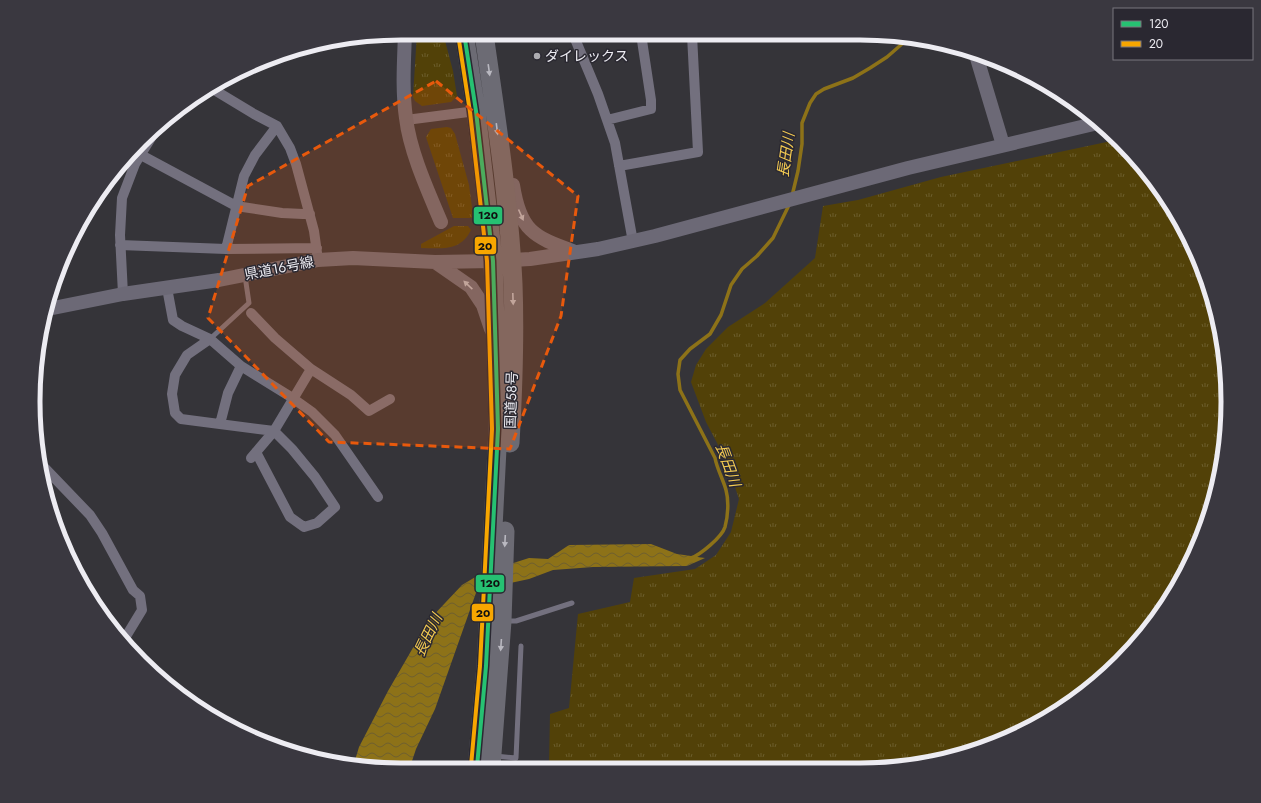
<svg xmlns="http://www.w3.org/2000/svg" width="1261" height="803" font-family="Jost,'Noto Sans JP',sans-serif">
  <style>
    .grass { fill: url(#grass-tufts) }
    .water { fill: url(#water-waves) }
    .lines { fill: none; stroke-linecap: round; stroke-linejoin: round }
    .stream { stroke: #8d7218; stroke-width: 3.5 }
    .lane { stroke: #73707e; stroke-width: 5 }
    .street { stroke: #73707e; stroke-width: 10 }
    .secondary { stroke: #6c6976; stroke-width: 14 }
    .highway { stroke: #6c6b74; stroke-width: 19 }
    .bus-1-casing { stroke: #2a2831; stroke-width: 7 }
    .bus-2-casing { stroke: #2a2831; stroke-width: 7 }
    .bus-1 { stroke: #26c172; stroke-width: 4 }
    .bus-2 { stroke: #f7a600; stroke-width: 4 }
    .oneway { fill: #b9b8c0 }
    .marked { fill: #e8590c; fill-opacity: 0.2; stroke: #e8590c; stroke-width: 3; stroke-dasharray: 8 5; stroke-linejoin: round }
    .poi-dot { fill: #adacb1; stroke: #2a2831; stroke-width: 1.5 }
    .labels { text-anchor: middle; stroke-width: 3; stroke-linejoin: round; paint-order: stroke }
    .poi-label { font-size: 14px; fill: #edecf2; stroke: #2a2831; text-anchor: start }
    .street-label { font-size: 14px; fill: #edecf2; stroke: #2a2831 }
    .water-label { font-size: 15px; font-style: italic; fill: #f4cb52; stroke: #2a2831 }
    .rim { fill: none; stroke: #edecf2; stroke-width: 5 }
    .line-badge { stroke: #2a2831; stroke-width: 1.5 }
    .pale-badge-label { font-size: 11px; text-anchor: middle; font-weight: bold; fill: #111 }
  </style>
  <defs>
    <pattern id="grass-tufts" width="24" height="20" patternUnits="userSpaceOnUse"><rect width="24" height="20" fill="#524108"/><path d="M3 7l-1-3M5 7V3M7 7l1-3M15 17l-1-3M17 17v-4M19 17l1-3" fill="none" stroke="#6b5d2c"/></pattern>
    <pattern id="water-waves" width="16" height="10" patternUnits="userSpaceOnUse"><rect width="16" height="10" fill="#8d7218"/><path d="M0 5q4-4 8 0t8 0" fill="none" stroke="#6e5f2e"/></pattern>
  </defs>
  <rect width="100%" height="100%" fill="#353439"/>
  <path class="grass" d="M417,33H443L453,71L457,96L451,102L422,106L415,101L413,97Z
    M447,127L451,128L455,134L469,185L473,215L472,218H453L426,137L431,129Z
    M1116,140L1137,159L1179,217L1209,283L1225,354L1227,426L1215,497L1190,565L1152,626L1102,679L1044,721L978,751L884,769L549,768L550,714L569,708L578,614L630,602L634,578L695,569L716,555L731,532L739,499L726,460L706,422L691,382L696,365L706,349L728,327L765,303L815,258L823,206L858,200L941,177Z
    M454,226H468L471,230C460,252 442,248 421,248V244Z"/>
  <path class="water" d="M651,544L677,554L705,558L687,566L593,567L553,570L529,579L477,590L435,709L416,749L410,767H353L359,747L388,691L429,620L462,585L482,573L529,558L548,559L569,545Z"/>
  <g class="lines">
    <path class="stream" d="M792,196L798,171L802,144V123L810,103L816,94L824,89L853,78L870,68L887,57L910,37
      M691,558C700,555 722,537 725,527C728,516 729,501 726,490C723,479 717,469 715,458L680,390L678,374L680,360L690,349L710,334L721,315L731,285L742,269L757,256L773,238L790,203"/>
    <path class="lane" d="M210,339L249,303L245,276
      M506,621H516L572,603
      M495,756L516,758L521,646"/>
    <path class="street" d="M573,34L598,94L615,143L633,242
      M211,88L254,114L277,126L290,148L296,164L314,231L318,260
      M406,120L476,111
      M607,120L651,109V100L641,34
      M141,155L236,206L282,213L303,214H310
      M619,166L698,152L692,35
      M120,245L226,249L317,248
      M226,249L244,176L255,155L277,126
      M167,288L173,320L182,326L210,339L241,366L291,397L312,412L335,435L378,497
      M123,294L120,235L122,198L135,164L151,138
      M210,339L187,355L175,375L172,394L175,413L181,419L274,431L292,449L315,477L335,507L317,523L304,527L290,517L256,452
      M311,369L351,395L369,411L390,399
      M220,424L228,393L241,366
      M251,458L274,431L311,369L275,338L251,313
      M41,464L90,515L102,533L133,590L140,596L142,610L125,638"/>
    <path class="secondary" d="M405,33C404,62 402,90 406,118C410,152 428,191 441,222
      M976,55L1003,145
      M513,185C520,230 533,237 573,251
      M435,262L471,287L483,305L491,329
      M48,309L123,294L219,280L318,260L353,258L435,262L493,261L530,259L598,249L655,236L908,168L1098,123"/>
    <path class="highway" d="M464,33L476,111L490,232L493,261L497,386L498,429L486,666L477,767
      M484,34C496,117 509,200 513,284C515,337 513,390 510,443
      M491,767L502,621L505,531"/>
    <g class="bus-1-casing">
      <path id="bus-1" d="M464,33L476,111L493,261L498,429L486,666L477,767"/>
    </g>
    <g class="bus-2-casing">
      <path id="bus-2" d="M458,34L470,112L487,261L492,429L480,666L471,766"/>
    </g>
    <use href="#bus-1" class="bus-1"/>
    <use href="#bus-2" class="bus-2"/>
  </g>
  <defs><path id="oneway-solid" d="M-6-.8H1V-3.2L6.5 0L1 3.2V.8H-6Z"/></defs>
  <g class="oneway">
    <use href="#oneway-solid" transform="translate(489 70) rotate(82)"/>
    <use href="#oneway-solid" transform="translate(497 129) rotate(83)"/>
    <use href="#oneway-solid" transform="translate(521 215) rotate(66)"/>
    <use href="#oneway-solid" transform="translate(468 285) rotate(-137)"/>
    <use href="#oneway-solid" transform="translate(513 299) rotate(88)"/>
    <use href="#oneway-solid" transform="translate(505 541) rotate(93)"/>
    <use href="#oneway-solid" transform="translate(501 645) rotate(94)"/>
  </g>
  <path class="marked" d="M436,81L578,196L561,316L510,449L329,442L208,318L248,186Z"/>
  <circle class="poi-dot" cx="537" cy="56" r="4"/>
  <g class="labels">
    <g class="poi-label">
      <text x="545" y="61">ダイレックス</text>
    </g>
    <g class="street-label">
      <text transform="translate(279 268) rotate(-11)" y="5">県道16号線</text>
      <text transform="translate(511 400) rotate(-88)" y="5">国道58号</text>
    </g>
    <g class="water-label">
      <text transform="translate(786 155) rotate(-82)" y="5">長田川</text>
      <text transform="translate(728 465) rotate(70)" y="5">長田川</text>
      <text transform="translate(428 635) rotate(-64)" y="5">長田川</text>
    </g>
  </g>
  <path d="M0 0H1261V803H0ZM401 40H860A361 361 0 0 1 1221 401V402A361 361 0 0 1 860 763H401A361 361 0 0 1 40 402V401A361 361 0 0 1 401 40Z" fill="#3a3840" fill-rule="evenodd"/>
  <path class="rim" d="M401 40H860A361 361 0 0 1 1221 401V402A361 361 0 0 1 860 763H401A361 361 0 0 1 40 402V401A361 361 0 0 1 401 40Z"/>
  <g class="line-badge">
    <rect x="473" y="206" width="30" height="19" rx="4" fill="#26c172"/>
    <rect x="474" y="236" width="23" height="19" rx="4" fill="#f7a600"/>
    <rect x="475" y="574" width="30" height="19" rx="4" fill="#26c172"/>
    <rect x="471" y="603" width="23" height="19" rx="4" fill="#f7a600"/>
  </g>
  <g class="pale-badge-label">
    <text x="488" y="219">120</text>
    <text x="485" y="250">20</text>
    <text x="490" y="587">120</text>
    <text x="483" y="617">20</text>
  </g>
  <rect x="1113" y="8" width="140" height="52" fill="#2a2831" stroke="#78767e"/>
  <rect x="1121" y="21" width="20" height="6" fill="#26c172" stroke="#78767e"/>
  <text x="1149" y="28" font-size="12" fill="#edecf2">120</text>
  <rect x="1121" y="41" width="20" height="6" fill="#f7a600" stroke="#78767e"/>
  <text x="1149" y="48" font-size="12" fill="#edecf2">20</text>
</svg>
